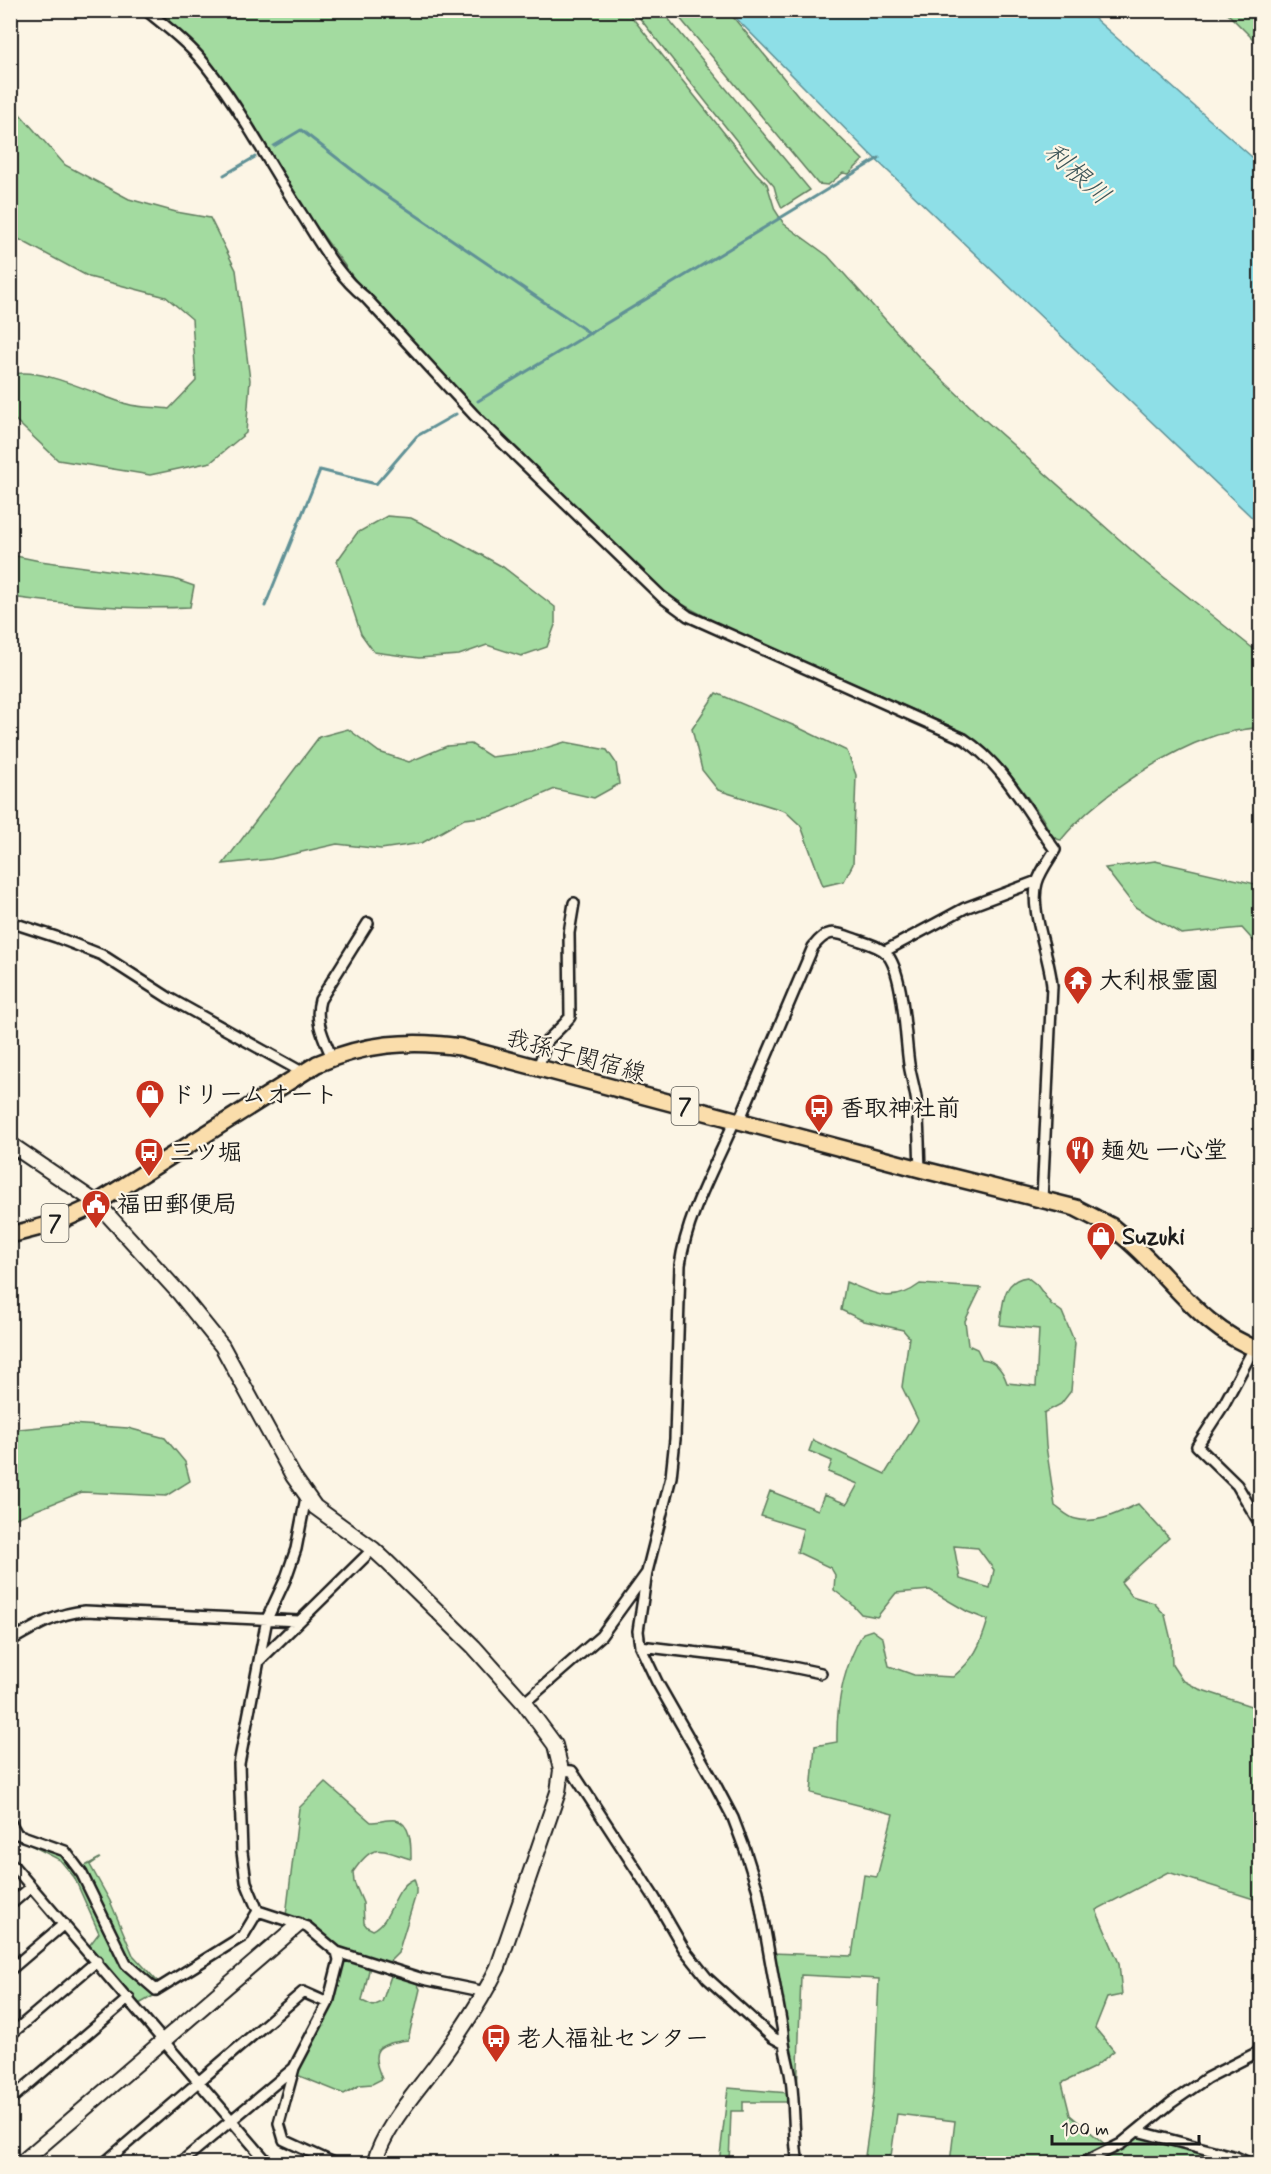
<svg xmlns="http://www.w3.org/2000/svg" width="1271" height="2174" font-family="Mynerve,'Klee One',sans-serif">
  <style>
    .green { fill: #a3dba0; stroke: #607c5e; stroke-width: 1.5; fill-rule: evenodd }
    .water { fill: #8edfe7; stroke: #609196; stroke-width: 1.5 }
    .lines { fill: none; stroke-linecap: round; stroke-linejoin: round }
    .stream { stroke: #609196; stroke-width: 3 }
    .street-casing { stroke: #1c1c1c; stroke-width: 14 }
    .secondary-casing { stroke: #1c1c1c; stroke-width: 18 }
    .primary-casing { stroke: #1c1c1c; stroke-width: 20 }
    .street { stroke: #fcf5e5; stroke-width: 9 }
    .secondary { stroke: #fcf5e5; stroke-width: 14 }
    .primary { stroke: #faddab; stroke-width: 15 }
    .labels { text-anchor: middle; stroke-width: 4.5; stroke-linejoin: round; paint-order: stroke }
    .shield { fill: #fcf5e5; stroke: #5f5d58; stroke-width: 1.5 }
    .shield-label { font-size: 22px; font-weight: bold; fill: #1c1c1c }
    .poi-label { font-size: 24px; font-weight: bold; fill: #1c1c1c; stroke: #fcf5e5; text-anchor: start }
    .street-label { font-size: 24px; fill: #1c1c1c; stroke: #fcf5e5 }
    .water-label { font-size: 26px; font-style: italic; fill: #3e5659; stroke: #fcf5e5 }
  </style>
  <rect width="100%" height="100%" fill="#fcf5e5"/>
  <filter id="ink" filterUnits="userSpaceOnUse"><feTurbulence type="fractalNoise" baseFrequency=".0167" numOctaves="2"/><feDisplacementMap in="SourceGraphic" scale="12" xChannelSelector="R" yChannelSelector="G"/><feConvolveMatrix kernelMatrix="1 2 1 2 8 2 1 2 1" color-interpolation-filters="sRGB"/></filter>
  <g filter="url(#ink)">
    <path class="green" d="M157,11H627L756,173L767,184L775,210L784,224L828,256L920,358L977,413L1146,563L1260,654V727C1244,730 1227,731 1211,737C1162,754 1093,800 1061,840C1050,839 1047,824 1041,816C1020,787 998,754 968,734L715,622L671,598L434,370L377,310L308,215L226,83L197,47Z
      M634,11H662L810,190L782,208L777,197L774,186L759,169Z
      M674,11H728L801,99L863,160L849,174L843,173L828,185L818,184Z
      M1225,11H1260V46Z
      M11,104L65,165L129,199L176,212L210,218L236,270L250,380L246,433L211,462L150,475L58,460L11,416V375C39,365 98,396 127,404C140,408 156,407 169,409L196,381L192,319L166,297L89,277L11,235Z
      M387,516L411,518L451,538L503,567L555,607V625L547,647L521,656L487,645L459,655L419,658L374,652L361,634L337,561L357,533Z
      M11,555L40,561L174,579L194,586L190,607C130,610 70,605 11,597Z
      M716,693L795,726L847,751L856,775L853,864L844,881L823,886L801,826L785,811L718,790L702,770L692,729Z
      M348,729L379,752L409,762L447,746L471,744L491,757L532,752L565,742L607,750L616,763L619,784L594,798L555,789L492,816L464,819L422,843L381,849L337,844L271,859L223,864L319,737Z
      M1155,861L1260,885V948L1242,928L1181,934L1135,907L1105,868Z
      M1027,1277L1037,1285L1051,1304L1062,1312L1075,1343L1071,1391L1061,1404L1044,1413L1046,1446L1055,1506C1061,1510 1069,1518 1076,1519C1097,1525 1120,1512 1138,1504L1169,1538L1121,1582L1132,1596L1154,1603L1165,1615L1171,1640L1172,1665L1182,1680L1199,1689L1260,1709V1901L1168,1872L1096,1910L1119,1963L1122,1995L1107,1998L1095,2028L1114,2051L1093,2068L1062,2083L1070,2115L1106,2145L1115,2148L1136,2133L1226,2156L1228,2163H950L955,2121L897,2114L890,2163H864L874,2093L879,1979L801,1975L797,2098L772,1953L852,1956L864,1875L877,1877L893,1814L811,1793L815,1746L837,1742C836,1704 844,1666 863,1633L872,1630L883,1638L889,1666L914,1675L953,1677C974,1659 980,1647 988,1620L968,1612L930,1590L896,1593L877,1617L861,1614L852,1604L834,1590L835,1575L831,1568L797,1552L803,1529L761,1516L770,1491L818,1510L824,1495L847,1504L858,1484L828,1472L832,1461L809,1451L813,1440L885,1474L918,1420L902,1387L909,1337L903,1330L864,1321L841,1310L846,1282C875,1294 892,1305 920,1284L981,1288L965,1321L968,1345L977,1349L982,1359C996,1360 1003,1371 1007,1383L1036,1386L1039,1329L1000,1325C1003,1304 1002,1280 1027,1277ZM954,1546L978,1548L994,1570L990,1588L960,1579Z
      M70,1424L128,1428L165,1438L185,1462L190,1481L166,1496L82,1492L11,1520V1433L19,1429Z
      M325,1782L371,1822C378,1822 390,1819 396,1820C412,1824 411,1847 411,1859C379,1850 374,1841 353,1872L354,1882L363,1903L364,1923L367,1927L373,1930C393,1921 392,1888 414,1879L416,1885V1894L398,1953L387,1964L342,1951L310,1924L286,1916L299,1808Z
      M21,1840L63,1855L78,1875L122,1967L155,1995L139,2004L89,1946L99,1933L74,1877L60,1860Z
      M100,1858L90,1865L110,1901L133,1955L158,1982H153L130,1961L83,1867Z
      M344,1957L370,1966L362,2001L373,2006L382,2002L392,1973L415,1980L420,1989L408,2040C378,2044 368,2048 382,2079L372,2084L360,2085L344,2094L297,2075L301,2063L334,2002Z
      M728,2088L789,2093L791,2102H743V2111H731L729,2163L719,2164Z"/>
    <path class="water" d="M729,11H1086L1260,164V525L869,153Z"/>
    <g class="lines">
      <path class="stream" d="M274,146L301,130L373,186L591,334
        M224,175L255,157
        M478,401L879,158
        M265,606L320,470L376,484L417,436L456,414"/>
      <g class="street-casing">
        <path id="street" d="M146,10C164,25 182,38 198,56C237,101 268,163 301,213C320,243 337,275 365,297L474,415L662,597L688,616L964,739C1005,766 1027,812 1055,850C1049,860 1040,872 1037,883C1029,910 1050,956 1052,986L1042,1200
          M10,922L56,937L102,955L169,998L302,1072
          M885,951L965,908L1037,881
          M332,1058C324,1038 314,1021 320,1000L368,923
          M538,1068L547,1041L564,1024L570,1017L569,933L574,903
          M735,1120C715,1167 687,1214 680,1265L675,1439L671,1477L647,1572L638,1631L640,1646L657,1682L713,1780L733,1818L745,1850L758,1891L783,2032C783,2048 789,2063 791,2079C795,2107 793,2136 798,2164
          M739,1121L813,947C826,930 833,931 852,938C862,942 878,945 886,953C904,972 905,1038 909,1064C911,1078 916,1091 917,1105C919,1126 919,1148 920,1169
          M1254,1348L1223,1406L1197,1446L1237,1485L1260,1524
          M306,1497L296,1549L286,1578L267,1619L239,1764L242,1852L246,1882L258,1911L307,1927L337,1952L423,1979L486,1992
          M10,1641C34,1627 57,1613 85,1611L299,1621
          M640,1646L758,1660L821,1673
          M259,1661L373,1549
          M524,1703L601,1636L646,1574
          M561,1770L572,1771L654,1897L684,1949L707,1978L772,2037L783,2043
          M10,1822L17,1834L65,1851L82,1874L126,1964L156,1990L243,1936L258,1911
          M10,1862L269,2164
          M10,1905L31,1887
          M10,1970L64,1924
          M10,2035L97,1961
          M294,2068L279,2123L284,2140L332,2162
          M10,2100L129,1998
          M1137,2131L1236,2157L1249,2163L1260,2162
          M103,2164L303,1992L328,2003
          M179,2164L294,2068L328,2003L339,1960L337,1952
          M1081,2164L1121,2144L1171,2103L1207,2078L1260,2051"/>
      </g>
      <g class="secondary-casing">
        <path id="secondary" d="M10,1144L97,1203L180,1294L222,1346L293,1476L315,1507L373,1549L385,1560L474,1647L524,1703L555,1745L561,1770L558,1792L498,1967C481,2002 459,2034 436,2065C413,2096 385,2126 374,2164
          M20,2164L298,1925"/>
      </g>
      <g class="primary-casing">
        <path id="primary" d="M10,1235L56,1223L87,1209L317,1064C364,1044 409,1039 460,1047L920,1169L1076,1208L1111,1226L1124,1237C1170,1275 1201,1330 1260,1350"/>
      </g>
      <use href="#street" class="street"/>
      <use href="#secondary" class="secondary"/>
      <use href="#primary" class="primary"/>
    </g>
  </g>
  <defs>
    <g id="temple-pin" transform="scale(1.5)"><path d="M0 17L-7.5 6A9.5 9.5 0 1 1 7.5 6Z" fill="#c8321e" stroke="#fcf5e5"/><path d="M0-6L5-2H3V0L6.5 2.5H4V6H1.5V3h-3V6H-4V2.5H-6.5L-3 0V-2H-5Z" fill="#fff"/></g>
    <g id="shop-pin" transform="scale(1.5)"><path d="M0 17L-7.5 6A9.5 9.5 0 1 1 7.5 6Z" fill="#c8321e" stroke="#fcf5e5"/><path d="M-5-2.5h2.3a2.7 3.5 0 0 1 5.4 0H5L5.5 6h-11ZM-1.5-2.5h3a1.5 2.3 0 0 0-3 0Z" fill="#fff"/></g>
    <g id="bus-pin" transform="scale(1.5)"><path d="M0 17L-7.5 6A9.5 9.5 0 1 1 7.5 6Z" fill="#c8321e" stroke="#fcf5e5"/><path d="M-5-6H5V4H4V6H2V4H-2V6H-4V4H-5ZM-3.5-4V0h7V-4ZM-3.5 1.2v1.5H-2V1.2ZM2 1.2v1.5H3.5V1.2Z" fill="#fff"/></g>
    <g id="restaurant-pin" transform="scale(1.5)"><path d="M0 17L-7.5 6A9.5 9.5 0 1 1 7.5 6Z" fill="#c8321e" stroke="#fcf5e5"/><path d="M-5-6h1v4h1v-4h1v4h1v-4h1v5L-1.5 .5V6h-2V.5L-5-1ZM5-6V6H3V1.5H1.5Q1.5-4 5-6Z" fill="#fff"/></g>
    <g id="civic-pin" transform="scale(1.5)"><path d="M0 17L-7.5 6A9.5 9.5 0 1 1 7.5 6Z" fill="#c8321e" stroke="#fcf5e5"/><path d="M-.6-6.5H3V-4.5H.6V-3L4-1V1h2V6H-6V1h2V-1L-.6-3ZM-1.2 2.5V6h2.4V2.5Z" fill="#fff"/></g>
  </defs>
  <g fill-rule="evenodd">
    <use href="#temple-pin" x="1078" y="980"/>
    <use href="#shop-pin" x="150" y="1094"/>
    <use href="#bus-pin" x="819" y="1108"/>
    <use href="#restaurant-pin" x="1080" y="1150"/>
    <use href="#bus-pin" x="149" y="1152"/>
    <use href="#civic-pin" x="96" y="1204"/>
    <use href="#shop-pin" x="1101" y="1236"/>
    <use href="#bus-pin" x="496" y="2038"/>
  </g>
  <g class="labels">
    <g class="shield">
      <rect x="671.5" y="1087" width="27" height="38" rx="4.5"/>
      <rect x="41.5" y="1204" width="27" height="38" rx="4.5"/>
    </g>
    <g class="shield-label">
      <text x="685" y="1114">7</text>
      <text x="55" y="1231">7</text>
    </g>
    <g class="poi-label">
      <text x="1099" y="988">大利根霊園</text>
      <text x="171" y="1102">ドリームオート</text>
      <text x="840" y="1116">香取神社前</text>
      <text x="1101" y="1158">麺処 一心堂</text>
      <text x="170" y="1160">三ツ堀</text>
      <text x="117" y="1212">福田郵便局</text>
      <text x="1122" y="1244">Suzuki</text>
      <text x="517" y="2046">老人福祉センター</text>
    </g>
    <g class="street-label">
      <text transform="translate(576 1055) rotate(15)" y="8">我孫子関宿線</text>
    </g>
    <g class="water-label">
      <text transform="translate(1078 173) rotate(42)" y="9">利根川</text>
    </g>
  </g>
  <rect width="1271" height="2174" fill="none" stroke="#fcf5e5" stroke-width="36"/>
  <rect x="18" y="18" width="1235" height="2138" fill="none" stroke="#1c1c1c" stroke-width="2" filter="url(#ink)"/>
  <path d="M1052 2135v9h147v-9" fill="none" stroke="#1c1c1c" stroke-width="3"/>
  <text x="1061" y="2135" font-size="18" fill="#1c1c1c" stroke="#fcf5e5" stroke-width="4.5" paint-order="stroke">100 m</text>
</svg>
